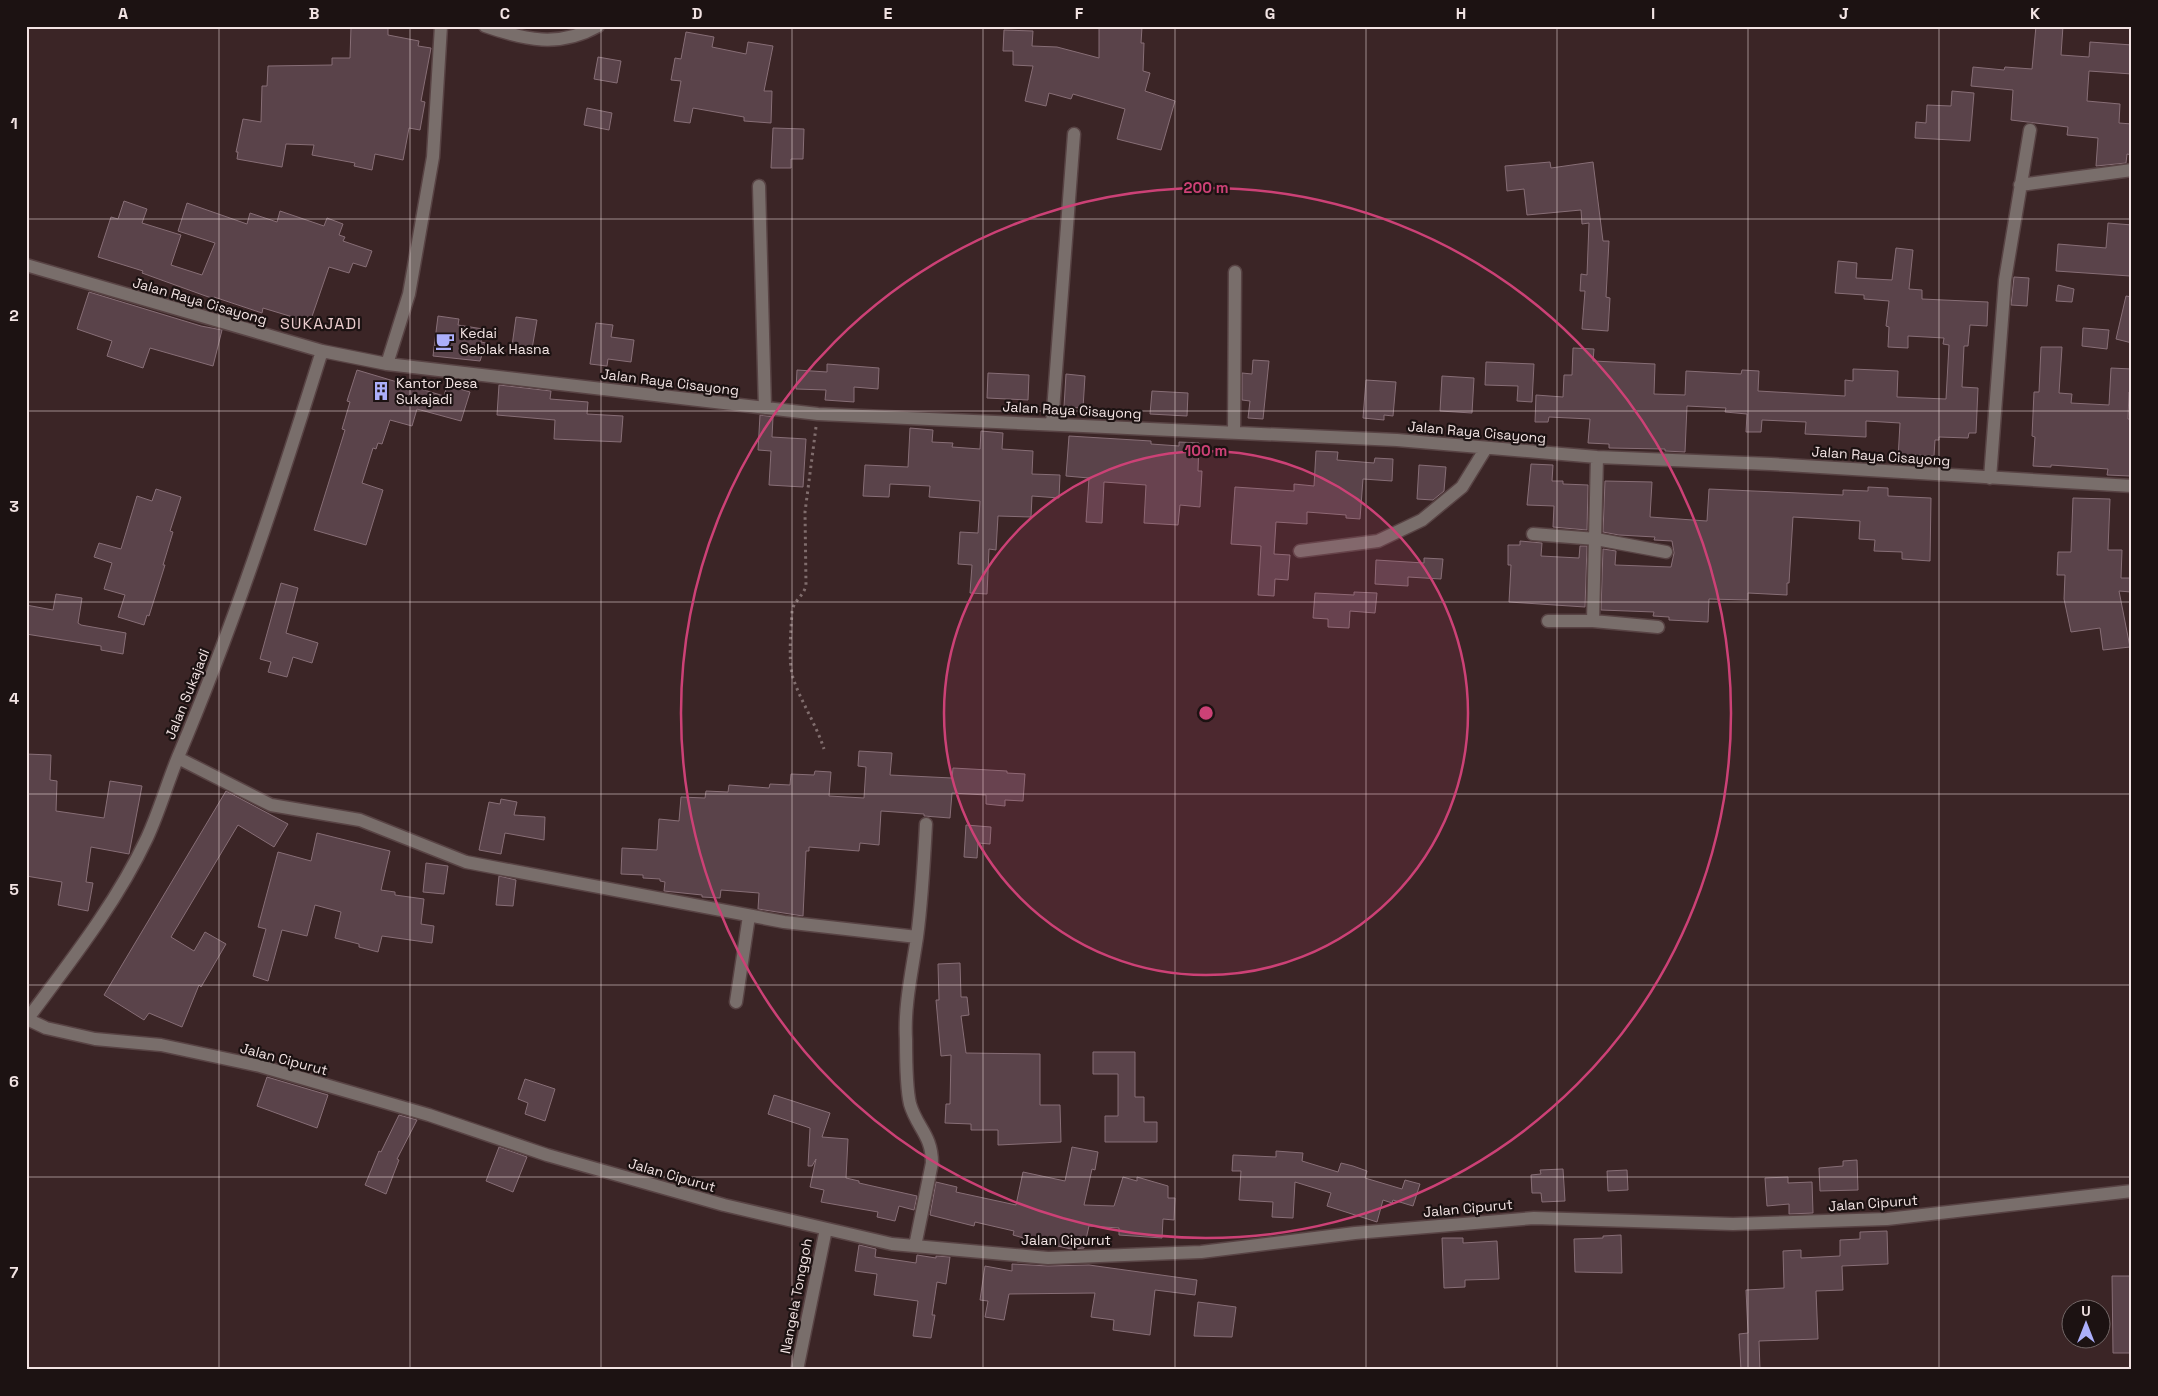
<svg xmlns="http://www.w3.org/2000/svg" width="2158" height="1396" font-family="'Space Grotesk',sans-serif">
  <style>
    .building { fill: #5a434a; stroke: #876e76 }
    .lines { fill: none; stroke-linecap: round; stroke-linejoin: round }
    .minor-casing { stroke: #584344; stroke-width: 15 }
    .path { stroke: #806d6d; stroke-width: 3; stroke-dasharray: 2.5 4; stroke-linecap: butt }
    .minor { stroke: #796e6b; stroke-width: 12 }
    .grid { fill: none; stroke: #f2e3e3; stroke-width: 1; stroke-opacity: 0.55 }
    .ring { fill: none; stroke: #cc4176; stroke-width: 2.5 }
    .labels { text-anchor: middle; stroke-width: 4.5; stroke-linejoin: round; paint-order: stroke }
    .street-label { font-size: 14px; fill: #f2e3e3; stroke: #1c1212 }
    .poi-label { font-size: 14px; fill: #f2e3e3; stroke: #1c1212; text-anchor: start }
    .quarter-label { font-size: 16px; letter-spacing: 1px; fill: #ebcdce; stroke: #1c1212 }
    .centre { fill: #cc4176; stroke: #1c1212; stroke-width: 2.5 }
    .ring-label { font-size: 15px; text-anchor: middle; font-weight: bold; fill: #cc4176; stroke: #1c1212; stroke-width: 4.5; stroke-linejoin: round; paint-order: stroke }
    .neatline { fill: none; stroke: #f2e3e3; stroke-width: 2 }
    .grid-label { font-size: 16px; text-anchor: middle; font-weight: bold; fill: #f2e3e3 }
  </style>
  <rect width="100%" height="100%" fill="#3b2526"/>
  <path class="building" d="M1099,26L1142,27L1141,43H1144L1143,71L1150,73L1145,91L1175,101L1161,150L1117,139L1125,109L1073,94L1071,99L1049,93L1046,106L1025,101L1033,66L1013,65V51H1003L1004,30L1033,31L1032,46L1057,47L1099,58Z
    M2036,26H2063L2061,55L2089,57L2090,42L2132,45V74L2089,71L2087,101L2120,104L2119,123L2132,124V155L2127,154L2126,163L2096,166L2098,138L2067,135L2068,127L2011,120L2013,90L1971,86L1973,67L2004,70L2005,67L2032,69Z
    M351,27L388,28V35L419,41L418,46L431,48L421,101L425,102L420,130L409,128L403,160L375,154L372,170L354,166L355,163L312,155L314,145L286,144L282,167L237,159L238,152H236L243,119L261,122L262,86H267L268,66L332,65V58H350Z
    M686,32L714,37L712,47L746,54L748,42L773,46L764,91H772L771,123L744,121V117L693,108L690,123L674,121L681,81L671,80L675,58L681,59Z
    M598,57L621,61L617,83L594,79Z
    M1952,91L1974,93L1970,141L1915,138L1916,122L1926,123L1927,105L1951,106Z
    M587,108L612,113L609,130L584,125Z
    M773,128L804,129L803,159H791V168H771Z
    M1550,162L1551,168L1593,162L1603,241H1609L1606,297L1610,298L1608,331L1582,329L1585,291H1580L1581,274L1587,275L1589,223L1582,224L1581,210L1527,215L1524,189L1507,191L1505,166Z
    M124,201L147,209L142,223L181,235L171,265L202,275L215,243L178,231L187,203L247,224L250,213L277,222L280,211L324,226L327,218L343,224L339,235L345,237L343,241L372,251L366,267L353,263L349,273L329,267L308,328L295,324L296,318L263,308L262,313L214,297V299L142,273L143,271L98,257L111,217L118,219Z
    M2108,223L2132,225L2130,276L2056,271L2058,244L2106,248Z
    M1896,248L1913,250L1909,289L1922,290V299L1988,302L1987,326L1970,325L1968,346H1964L1962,387L1978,388L1976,433H1969L1968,438L1939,437V440H1935L1934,456L1915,455V460L1898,459L1900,423L1866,421V437L1805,434L1806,422L1762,420L1761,432H1746L1747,414L1725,412L1726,408L1687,406L1685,452L1665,451V449L1609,448V444L1588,443L1590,419L1549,417L1548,422H1535L1536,395L1563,397L1564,375H1572L1573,348L1594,349L1593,361L1655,364L1654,394L1685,395L1686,371L1741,374L1742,370L1759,371L1758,391L1845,396V380L1853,381V369L1898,371L1897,397L1946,399L1949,345L1943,344L1944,338L1908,336V348L1888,347L1889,327L1886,326L1889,301L1864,299V295L1835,293L1838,261L1857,263L1856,278L1892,280Z
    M2014,277L2029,278L2027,306L2011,305Z
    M2058,285L2074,289L2072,302L2056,301Z
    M89,292L201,326L222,330L213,366L150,348L143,368L107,356L112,341L77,329Z
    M2126,296L2132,297V343L2116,339Z
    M438,316L459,319L458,325L483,329L481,342L486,343L480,361L433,356Z
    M516,317L537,320L532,349L512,346Z
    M596,323L613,325L611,337L634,340L631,362L608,359L607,366L590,364Z
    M2083,328L2109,330L2107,349L2082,346Z
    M2041,347H2062L2059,393L2072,394L2071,403L2109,405L2111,368L2132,369V392H2129L2128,419H2132L2130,476L2107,475L2108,469L2051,465V467L2033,466L2035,437L2032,436L2034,392H2039Z
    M1253,360L1269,361L1263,419L1248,418L1250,401L1242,400V373L1252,374Z
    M1486,362L1534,364L1532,402L1517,401L1518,386L1485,385Z
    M827,364L879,368L878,389L854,387V402L825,400L826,390L796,389L797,370L827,372Z
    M357,370L444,396L447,385L470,392L461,421L417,409L412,426L390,420L382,444L378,443L376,449L373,448L362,483L383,490L366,545L314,530L345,430L342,429L350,402L347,401Z
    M988,373L1029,375L1028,400L987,398Z
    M1066,374L1085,376L1083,408L1064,407Z
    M1442,376L1474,378L1472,413L1440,411Z
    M1366,380L1396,382L1393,416L1384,415V420L1363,418Z
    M499,385L551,391L550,399L588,402L587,414L623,416L621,442L554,439L555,420L497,415Z
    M1152,391L1188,393L1187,416L1150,414Z
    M760,415L773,417L772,437L806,439L803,487L769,485L771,451L758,450Z
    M910,428L933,430L932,442L953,443L952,447L980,449L981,431L1003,433L1002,449L1033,451L1032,474L1060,475L1059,498L1032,496L1031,517L998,516L996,550L989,549L987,594L970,593L972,565L958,564L960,532L978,533L980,501L929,497L930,486L890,484L889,497L863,496L865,465L908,467Z
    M1069,436L1151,441V444L1179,446V442L1199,443L1198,471H1202L1200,507L1180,505L1178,525L1144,523L1146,485L1104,482L1102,523L1086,522L1089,478L1066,476Z
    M1316,451L1338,452L1337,460L1374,463L1375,458L1393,459L1392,481L1363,479L1360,519L1346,518V515L1307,512V524L1276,522L1274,554L1290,555L1288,580L1275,579L1274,596L1258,595L1261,546L1231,544L1235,487L1294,491V484L1314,486Z
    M1531,464L1553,465L1552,481H1563V484L1588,485L1587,530L1553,527L1554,506L1527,505Z
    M1419,465L1446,467L1444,491L1433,500L1417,499Z
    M1605,481L1652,482L1650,517L1707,521L1709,489L1843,495V490L1868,491V487L1888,488V496L1931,498L1930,561L1902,559V552L1874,551L1875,540L1859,539L1860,521L1793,517L1789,583H1787V595L1748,593V600L1709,599L1708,622L1669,620V617L1653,616L1654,612L1601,610L1603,549L1616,551L1615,565L1671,567L1674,553L1672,541L1654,540L1655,537L1619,535L1603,532Z
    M156,489L181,497L170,531L173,532L163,565H165L149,616L147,615L144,625L118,617L125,595L104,589L112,563L94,557L99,543L121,549L137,496L152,501Z
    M2073,498L2110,499L2108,550H2122L2121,578H2131V592L2119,591L2130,647L2103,650L2100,628L2071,632L2064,599L2065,575H2057L2058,552H2071Z
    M1520,541L1542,543L1541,556L1579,558L1580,546H1587L1585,607L1509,602L1511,565H1508V545H1520Z
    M1424,558L1443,559L1441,579L1408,577V586L1375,584L1376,560L1424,563Z
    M281,583L298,588L286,633L318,643L312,663L293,657L287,677L268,672L271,662L260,659Z
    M1354,592L1377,593L1375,613L1350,611L1349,628L1328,627V619L1313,618L1315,593L1354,595Z
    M56,594L82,598L78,623L81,625L126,633L123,654L101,650V646L26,634V605L53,610Z
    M859,751L892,753L890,775L952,778L953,768L1007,771V773L1025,774L1023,801L1005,800V806L986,804V795L952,793L950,818L924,816V814L881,811L879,845L860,843L859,851L809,847V851H806L803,916L758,909L759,893L721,890L720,898L702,897V895L664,891L665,882L660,881V879L643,878V875L621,874L622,848L657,850L659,819L679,821L681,797L705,798L706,791L728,792L729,785L769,788L770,784L790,785L791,774L814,775L815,771L831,772L829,796L864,798L866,767L858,766Z
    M26,754L51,755L50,780L57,781L56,811L104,818L110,781L142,786L129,854L91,847L86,882L93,883L88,911L58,905L62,882L26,876Z
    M226,791L288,824L274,847L238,825L171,937L194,951L205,932L226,944L201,987L199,985L182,1027L149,1013L144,1020L104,995Z
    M501,799L517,802L514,815L545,817L544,840L505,833L501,854L479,850L489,802L500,804Z
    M966,825L991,827L990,844L978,843L977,858L964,857Z
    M317,833L390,851L381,890L395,892V895L424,899L421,924L434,926L432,943L382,936L378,952L359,947V944L335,938L341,912L315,905L307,936L282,930L268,981L253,976L266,929L258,927L278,852L311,861Z
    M426,863L448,866L444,894L423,892Z
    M499,876L516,880L513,906L496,905Z
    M960,963L961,997H967L969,1015L961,1016L966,1053L1040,1054V1105H1060L1061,1142L998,1145V1130H971V1124L945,1123L946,1104H950L951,1055L941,1056L936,1000H939L938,964Z
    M1093,1052H1135V1097H1144V1122H1157V1142H1105V1116H1118V1074H1093Z
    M267,1077L328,1095L317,1128L257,1106Z
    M525,1079L555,1089L545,1121L525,1114L528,1103L518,1099Z
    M774,1095L830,1113L822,1137L848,1139L846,1178L859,1181V1183L917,1196L914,1210L899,1206L895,1221L877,1217L878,1212L821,1202L824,1190L810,1187L816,1159L812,1166H808L810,1128L768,1114Z
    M399,1115L417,1120L397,1159L399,1160L386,1194L365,1185L379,1151L381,1152Z
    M499,1147L527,1157L513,1192L486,1181Z
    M1072,1147L1098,1152L1095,1170L1092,1169L1084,1205L1114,1206L1123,1177L1137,1181V1177L1168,1186V1198H1175L1174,1220L1163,1219L1162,1238L1119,1235V1228L1089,1226L1084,1248L1071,1249L1027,1239L1013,1235L1014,1231L975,1222L974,1226L930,1215L936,1182L957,1187L956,1192L1016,1205L1023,1172L1065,1181Z
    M1276,1151L1303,1153L1302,1161L1338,1172L1341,1163L1353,1166L1367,1171L1365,1178L1402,1189L1405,1180L1420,1184L1413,1206L1393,1200L1392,1203L1383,1200L1377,1222L1327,1206L1331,1193L1295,1182L1293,1218L1272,1217L1273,1202L1239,1200L1241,1171H1232L1233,1155L1276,1157Z
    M1857,1160L1858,1190L1820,1191L1819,1168L1843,1166V1161Z
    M1563,1169L1565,1201L1542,1202L1541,1193H1532L1531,1175L1541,1174L1540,1170Z
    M1627,1170L1628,1190L1608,1191L1607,1171Z
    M1788,1177V1183L1812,1182L1813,1213L1789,1214V1204L1767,1206L1765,1178Z
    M1887,1231L1888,1264L1842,1266L1843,1290L1816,1291L1818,1339L1759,1341L1760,1370H1741L1739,1334L1748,1333L1746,1290L1784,1288L1783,1251L1801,1250V1258L1840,1256V1240L1860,1239V1232Z
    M1621,1235L1622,1273L1575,1272L1574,1239L1603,1238V1236Z
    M1442,1238H1463V1243L1497,1241L1499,1279L1465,1280V1287L1444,1288Z
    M859,1245L876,1249L875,1257L903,1261L916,1263L917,1255L936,1258V1256L950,1257L946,1284L937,1282L932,1315H935L931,1338L913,1336L918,1301L874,1295L877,1274L855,1271Z
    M1012,1264L1048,1266L1089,1265L1197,1280L1195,1295L1155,1290L1150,1335L1113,1330L1114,1320L1091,1317L1095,1293L1009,1294L1004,1320L985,1317L988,1301L980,1300L985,1266L1012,1271Z
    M2112,1276H2132V1353H2113Z
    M1198,1302L1236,1307L1232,1337L1194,1336Z"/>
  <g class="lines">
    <g class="minor-casing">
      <path id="minor" d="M485,26C525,40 559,48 598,26
        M2020,185L2132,170
        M759,186L765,408
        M26,265L322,351L387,364L818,414L1397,440L1597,457L1771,464L2132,486
        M387,364L409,294L433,157L441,26
        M1052,424L1074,134
        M1234,432L1235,272
        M1990,478L2005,280L2030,130
        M1533,534L1596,539L1666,552
        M1300,551L1378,541L1422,520L1462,487L1486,448
        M1548,621H1593L1658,627
        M1593,621L1597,457
        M178,758L271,805L360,820L466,862L784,922L917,937
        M736,1002L749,916
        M27,1019L46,1028L95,1039L161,1045L260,1066L429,1115L547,1155L724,1205L892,1244L1048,1258L1201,1252L1355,1233L1534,1218L1733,1224L1887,1219L2132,1191
        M26,1021C69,963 116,904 147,838C159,812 167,784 178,757C234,625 279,488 322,351
        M915,1246L932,1163C932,1135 917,1128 910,1104C906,1087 906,1057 906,1039C904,1006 912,971 917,937C922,900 924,862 926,824
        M797,1370L826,1229"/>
    </g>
    <path class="path" d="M816,427L805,512L806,585C804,596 793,601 792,612C791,629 788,662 793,678C801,702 816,724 824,749"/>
    <use href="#minor" class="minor"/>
  </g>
  <path class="grid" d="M219,26V1370M410,26V1370M601,26V1370M792,26V1370M983,26V1370M1175,26V1370M1366,26V1370M1557,26V1370M1748,26V1370M1939,26V1370M26,219H2132M26,411H2132M26,602H2132M26,794H2132M26,985H2132M26,1177H2132"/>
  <circle cx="1206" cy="713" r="262" fill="#cc4176" fill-opacity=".12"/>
  <g class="ring">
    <circle cx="1206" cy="713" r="262"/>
    <circle cx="1206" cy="713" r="525"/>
  </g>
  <defs>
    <g id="cafe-bare" transform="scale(1.5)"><path d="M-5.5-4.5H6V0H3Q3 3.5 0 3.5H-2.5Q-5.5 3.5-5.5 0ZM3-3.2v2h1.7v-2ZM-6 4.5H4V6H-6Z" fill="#acaffb" stroke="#1c1212" stroke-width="2.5" paint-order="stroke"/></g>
    <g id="building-bare" transform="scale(1.5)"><path d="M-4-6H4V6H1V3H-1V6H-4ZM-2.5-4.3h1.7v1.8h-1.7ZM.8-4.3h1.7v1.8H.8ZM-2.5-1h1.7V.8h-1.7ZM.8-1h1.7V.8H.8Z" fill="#acaffb" stroke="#1c1212" stroke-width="2.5" paint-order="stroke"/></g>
  </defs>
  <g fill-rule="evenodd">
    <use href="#cafe-bare" x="445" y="341"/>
    <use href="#building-bare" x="381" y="391"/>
  </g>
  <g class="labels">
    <g class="street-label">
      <text transform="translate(200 301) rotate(16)" y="5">Jalan Raya Cisayong</text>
      <text transform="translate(670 382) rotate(7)" y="5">Jalan Raya Cisayong</text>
      <text transform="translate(1072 410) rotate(3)" y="5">Jalan Raya Cisayong</text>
      <text transform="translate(1477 432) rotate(5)" y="5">Jalan Raya Cisayong</text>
      <text transform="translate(1881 456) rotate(4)" y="5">Jalan Raya Cisayong</text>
      <text transform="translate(187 694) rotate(-68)" y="5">Jalan Sukajadi</text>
      <text transform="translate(284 1059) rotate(15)" y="5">Jalan Cipurut</text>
      <text transform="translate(672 1175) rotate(16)" y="5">Jalan Cipurut</text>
      <text transform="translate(1873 1203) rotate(-4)" y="5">Jalan Cipurut</text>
      <text transform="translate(1468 1208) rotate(-5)" y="5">Jalan Cipurut</text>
      <text x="1066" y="1245">Jalan Cipurut</text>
      <text transform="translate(796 1296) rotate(-79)" y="5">Nangela Tonggoh</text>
    </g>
    <g class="poi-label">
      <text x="460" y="338">Kedai<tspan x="460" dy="16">Seblak Hasna</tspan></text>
      <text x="396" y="388">Kantor Desa<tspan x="396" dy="16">Sukajadi</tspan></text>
    </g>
    <g class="quarter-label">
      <text x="321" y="329">SUKAJADI</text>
    </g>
  </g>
  <circle cx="1206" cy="713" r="8" class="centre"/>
  <g class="ring-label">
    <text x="1206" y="193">200 m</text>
    <text x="1206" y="456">100 m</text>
  </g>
  <rect width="2158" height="1396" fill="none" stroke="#1c1212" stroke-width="55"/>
  <g transform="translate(2086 1324)"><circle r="24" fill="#1c1212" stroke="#726666"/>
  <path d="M0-4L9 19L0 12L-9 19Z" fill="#acaffb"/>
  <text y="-8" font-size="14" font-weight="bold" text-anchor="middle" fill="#f2e3e3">U</text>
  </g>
  <rect x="28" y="28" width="2102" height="1340" class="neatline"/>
  <g class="grid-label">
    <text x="123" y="19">A</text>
    <text x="314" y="19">B</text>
    <text x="505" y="19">C</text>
    <text x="697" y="19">D</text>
    <text x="888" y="19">E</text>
    <text x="1079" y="19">F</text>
    <text x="1270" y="19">G</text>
    <text x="1461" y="19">H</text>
    <text x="1653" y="19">I</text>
    <text x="1844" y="19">J</text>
    <text x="2035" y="19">K</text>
    <text x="14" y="129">1</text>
    <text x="14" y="321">2</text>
    <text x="14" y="512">3</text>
    <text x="14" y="704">4</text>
    <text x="14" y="895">5</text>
    <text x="14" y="1087">6</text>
    <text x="14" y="1278">7</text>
  </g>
</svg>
